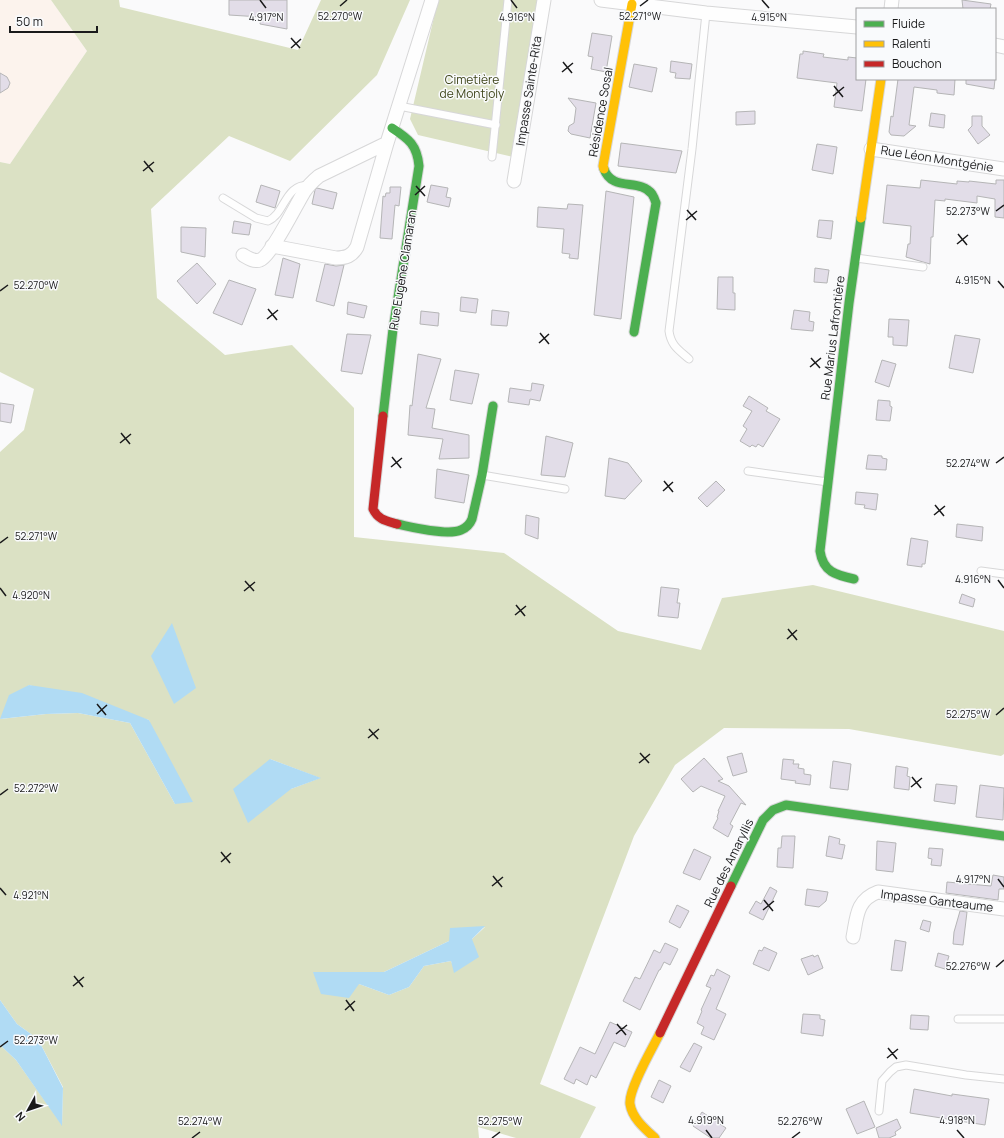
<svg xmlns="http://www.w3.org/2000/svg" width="1004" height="1138" font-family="Manrope,sans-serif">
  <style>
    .education { fill: #fcf3ed }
    .green { fill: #dbe1c4; fill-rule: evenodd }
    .water { fill: #b0dbf4 }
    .building { fill: #e2dde8; stroke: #b5b5b6 }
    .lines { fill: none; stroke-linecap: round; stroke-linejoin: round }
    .lane-casing { stroke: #d7d7d8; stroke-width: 9 }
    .street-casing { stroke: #d7d7d8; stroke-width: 15 }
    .fast-casing { stroke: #d7d7d8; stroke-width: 11 }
    .slow-casing { stroke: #d7d7d8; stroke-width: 11 }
    .jam-casing { stroke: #d7d7d8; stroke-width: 11 }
    .lane { stroke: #fefefe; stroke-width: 7 }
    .street { stroke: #fefefe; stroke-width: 13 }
    .fast { stroke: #4caf50; stroke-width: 9 }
    .slow { stroke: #ffc107; stroke-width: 9 }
    .jam { stroke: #c62828; stroke-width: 9 }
    .ticks { fill: none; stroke: #1a1a1b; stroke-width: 1.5 }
    .labels { text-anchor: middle; stroke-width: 3; stroke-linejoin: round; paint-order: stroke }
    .park-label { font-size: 12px; fill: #3c4317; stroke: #f9fafc }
    .street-label { font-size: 12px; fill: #1a1a1b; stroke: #f9fafc }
    .ticks-label { font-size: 10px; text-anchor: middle; fill: #1a1a1b; stroke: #f9fafc; stroke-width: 3; stroke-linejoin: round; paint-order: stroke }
  </style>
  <rect width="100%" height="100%" fill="#fafafb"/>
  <path class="education" d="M0,0H51L87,51L10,164L0,162Z"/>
  <path class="green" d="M51,0H119L120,7L298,50L321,0H410L377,75L290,161L229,136L151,209L157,298L225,355L292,345L354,408V537L504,553L618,631L701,650L722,598L813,585L1004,631V754L1001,756L849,729L724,728L675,765L634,836L540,1084L596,1107L580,1138H516L478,1127L479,1138H0V1045L16,1060L62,1125L63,1087L38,1039L17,1024L0,1000V452L24,430L34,389L0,372V162L10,164L87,51ZM29,685L149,720L175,804L130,723L78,713L46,714L0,719ZM270,759L320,778L291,789ZM485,927L472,939L455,972L451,961L424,966L409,987L389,995L359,984L313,972H384L449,941Z
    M438,0H543L513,157L418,135L410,119Z"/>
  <path class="water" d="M172,623L196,688L174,704L151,656Z
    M29,685L82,693L149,720L193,802L175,804L130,723L78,713L46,714L0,719L9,695Z
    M270,759L321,778L291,789L248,823L233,789Z
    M485,926L472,939L479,957L454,973L451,961L424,966L409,987L389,995L359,984L349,998L321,994L313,972H384L449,941L450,928Z
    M0,1000L17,1024L38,1039L63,1088L62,1126L16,1060L0,1045Z"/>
  <path class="building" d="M229,0H287V29L260,24L261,17L229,15Z
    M962,0L991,4L990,9H963Z
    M592,33L612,36L606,72L591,69L593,57L588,56Z
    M803,51L824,54L823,57L848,60V57L857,58V79H866L862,111L834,107L837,83L797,78L800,54H803Z
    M671,61L692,64L690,79L675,78L676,73L670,72Z
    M634,64L657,68L652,92L629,87Z
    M0,73L7,77L10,83L8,88L0,93Z
    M898,79H955L954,95L937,93V90L914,87L909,125L916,126L904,136L891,135L889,132L891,116L893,117Z
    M966,79H995L994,89L966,84Z
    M568,98L596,103L590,138L571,134L568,131L569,126L574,123L576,108Z
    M755,111V124L736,125V112Z
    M931,113L945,115L944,128L929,126Z
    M972,116H982V126L990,135L978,144L968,130L972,126Z
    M621,143L682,151L676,173L618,166Z
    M817,144L837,147L833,174L812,170Z
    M921,180L957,184V181L969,182V181L996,184V180H1004V218L995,217V199L977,196V203L945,199V201L935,200L933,237H931L930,264L906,257L908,244H910L911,226L883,223L887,185L920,188Z
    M261,185L280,191L275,208L256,202Z
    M431,185L448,188L446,197L451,198L449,207L427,202Z
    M390,187H401L399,206L395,205L392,239L380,238L383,196L385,197L386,193H390Z
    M317,188L337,193L333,209L312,204L315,190Z
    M606,191L634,197L621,319L594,315Z
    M568,204L583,205L578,259L569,258L570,254L562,253L564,229L537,227L538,207L567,209Z
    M819,220L833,221L831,239L817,237Z
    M234,221L251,224L249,235L232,233Z
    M181,227L206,228L205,257L181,252Z
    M283,258L300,264L293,298L275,295Z
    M197,263L216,284L197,304L177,281Z
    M325,264L336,266L344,265L334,306L316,301Z
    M815,268L829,270L827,283L814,282Z
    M718,277H733V293H735V310L717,309Z
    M229,280L256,289L242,325L213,313Z
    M461,297L478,299L476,313L460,311Z
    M348,302L367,306L364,318L347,314Z
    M492,310L509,312L507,326L491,325Z
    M794,310L810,312L809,321L814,322L813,331L791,329Z
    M421,311L439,313L438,326L420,324Z
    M889,319L909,320L907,346L893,345V337H888Z
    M347,334L371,335L362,374L341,371Z
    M955,335L980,339L973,373L949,368Z
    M418,354L441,359L426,408L435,409L432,428L469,435V458L439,459L443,439L408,435L410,405L412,406Z
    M882,360L896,364L889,387L875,382Z
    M455,370L479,374L472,404L450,400Z
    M532,383L544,385L540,401L530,399L529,405L508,402L510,388L531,391Z
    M749,396L768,408L766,411L780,419L763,447L758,444L756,447L752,445L750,447L740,441L747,429L743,426L752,411L743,406Z
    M878,400L890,401V406L892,407L890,421L876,420Z
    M0,403L14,405L11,423L0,421Z
    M546,436L573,443L565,477L541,475Z
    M868,455L882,456V458L887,459L886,470L866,469Z
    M609,458L628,463L642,481L625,499L605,496Z
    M437,469L469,475L464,503L435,498Z
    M716,481L725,490L707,507L698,498Z
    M856,492L878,494L876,510L864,508L865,505L855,504Z
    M526,515L539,518L538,539L525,534Z
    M957,524L983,527L982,541L956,537Z
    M911,538L928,541L925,564H922V567L907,565Z
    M661,587L679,589L677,603H680L678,618L658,616Z
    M962,594L975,599L973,607L959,603Z
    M742,753L747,772L733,776L727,757Z
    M704,758L723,779L718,781L729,786L746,805L741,803L730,824L733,826L728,837L713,828L718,818L717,817L719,811H718L725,796L701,786L693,792L681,779Z
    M783,759L794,760L793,764H799L798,768L804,769V774L811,775L810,785L795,783L796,781L781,779Z
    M833,761L851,764L848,790L830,788Z
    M896,766L908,768L907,776L910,777L909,790L894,788Z
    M936,784L957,786L955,804L934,801Z
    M980,785L1004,788L1003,820L976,817Z
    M782,836H795L793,868L777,867L778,848H781Z
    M829,836L840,839L839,844L845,845L842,859L826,856Z
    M877,841L896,843L893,872L876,870Z
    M929,848L943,849L941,866L931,865L932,859L928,858Z
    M694,849L711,857L700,880L683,873Z
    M993,875L1004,877V889H999L998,900L946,893L947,882L991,886Z
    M770,887L777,891L763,920L749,913L756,901L761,904Z
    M807,889L828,892L826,901L819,907L805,905Z
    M677,905L689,911L680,928L669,922Z
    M960,911L967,912L963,945L953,944L954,932Z
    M923,920L931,922L929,932L920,929Z
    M895,940L906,942L902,971L891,970Z
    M665,943L678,949L670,965L664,962L660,970H659L640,1010L623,1001L635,977L640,979L654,950L660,953Z
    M764,947L777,953L769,971L753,964L759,950L762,951Z
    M938,953L949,956L945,969L935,966Z
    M813,955L814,957L818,955L823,968L808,975L801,959Z
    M717,969L730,976L716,1009L726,1014L714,1040L701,1034L704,1027L697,1023L702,1011L701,1010L711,988L706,986L711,975L714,976Z
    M803,1014L820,1015V1019L825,1020L823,1036L801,1033Z
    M911,1015L929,1016L928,1030L910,1029Z
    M610,1022L632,1032L625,1047L614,1042L596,1078L591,1075L587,1085L576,1079L574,1084L564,1079L580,1047L595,1054Z
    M694,1043L702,1047L690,1072L680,1067Z
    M659,1080L671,1086L663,1103L651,1097Z
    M914,1089L952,1096V1094L989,1099L985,1125L910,1113Z
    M864,1101L875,1127L857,1134L846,1109Z
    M702,1112L726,1128L719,1138H711L693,1126Z
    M897,1119L901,1128L895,1132L896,1135L889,1138H879L876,1128Z"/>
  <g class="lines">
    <g class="lane-casing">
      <path id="lane" d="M399,106L496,125
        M492,157L508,0
        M223,198L256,218L268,221C286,213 284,184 310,185
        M856,258L923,267
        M689,359C679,350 671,346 669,331L692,149L706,13
        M748,471L828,482
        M482,475L565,489
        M981,571L1004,574
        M958,1019H1004
        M879,1111L882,1081L890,1072L896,1067L906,1065L966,1075L1004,1079"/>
    </g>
    <g class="street-casing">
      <path id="street" d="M601,0L706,13L857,27
        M891,9L892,0
        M995,45L1004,47
        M871,149L1004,169
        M514,181L544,0
        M272,246L336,258C346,258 352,256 357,247L387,143
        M243,255C248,258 254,262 260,260C271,256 296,205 304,192C308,186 313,181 319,176L387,143L432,0
        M853,937C857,917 856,900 878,892L1004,909"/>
    </g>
    <g class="fast-casing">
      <path id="fast" d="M604,169C612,192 640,178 652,194C654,197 655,200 656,203L634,332
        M383,416L393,329L419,166C417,145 409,139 392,128
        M397,524C412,527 447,536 461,530C466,528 470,524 472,519L482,475L493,406
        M854,579C836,575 823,572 820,551L849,303L861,218
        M731,886L763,820L773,810L786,805L1004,836"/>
    </g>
    <g class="slow-casing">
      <path id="slow" d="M604,169L603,166L632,4
        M861,218L881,79
        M655,1138C645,1129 632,1118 630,1104C628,1090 653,1047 660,1033"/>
    </g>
    <g class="jam-casing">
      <path id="jam" d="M383,416L373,509C378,520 387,521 397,524
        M660,1033L731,886"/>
    </g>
    <use href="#lane" class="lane"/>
    <use href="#street" class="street"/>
    <use href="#fast" class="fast"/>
    <use href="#slow" class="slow"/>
    <use href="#jam" class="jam"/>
  </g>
  <path class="ticks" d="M260,0L266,8M511,0L517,8M762,0L769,8M340,6L347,0M640,6L648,0M291,38L300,48M291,48L301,39M563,62L572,73M562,72L573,63M834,86L843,97M833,96L844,87M144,161L153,172M143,171L154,162M416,186L425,196M415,195L425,186M687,210L696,220M996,211L1004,205M686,220L697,211M958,234L967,245M957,244L968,235M998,281L1004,288M0,291L8,285M268,309L277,320M267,319L278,310M540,333L549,344M539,343L549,334M811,358L820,368M810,367L821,358M121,433L130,444M120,443L131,434M392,457L401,468M996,463L1004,457M391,467L402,458M664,481L673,492M663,491L673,482M935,505L944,516M934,515L945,506M0,543L8,537M998,580L1004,588M245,581L254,591M0,588L6,596M244,591L255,582M516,605L525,616M515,615L526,606M788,629L797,640M787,639L797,630M97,704L106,715M97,714L107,705M996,715L1004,708M369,729L378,739M368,738L379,729M640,753L649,763M639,763L650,754M912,777L921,788M911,787L922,778M0,795L8,789M221,852L230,863M221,862L231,853M493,876L502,887M998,879L1004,887M492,886L503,877M0,888L6,895M764,900L773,911M763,910L774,901M996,967L1004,960M74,976L83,987M73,986L84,977M346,1000L354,1011M345,1010L355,1001M617,1024L626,1035M616,1034L627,1025M0,1047L8,1041M888,1048L897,1059M887,1058L898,1049M706,1130L712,1138M957,1130L964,1138M192,1138L200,1132M492,1138L500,1132M792,1138L800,1132"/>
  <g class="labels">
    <g class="park-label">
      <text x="472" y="84">Cimetière<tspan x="472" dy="14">de Montjoly</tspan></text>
    </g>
    <g class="street-label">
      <text transform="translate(529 91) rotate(-81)" y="4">Impasse Sainte-Rita</text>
      <text transform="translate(601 112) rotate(-80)" y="4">Résidence Sosal</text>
      <text transform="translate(937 159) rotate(9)" y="4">Rue Léon Montgénie</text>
      <text transform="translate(403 270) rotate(-81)" y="4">Rue Eugène Clamaran</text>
      <text transform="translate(833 338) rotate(-83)" y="4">Rue Marius Lafrontière</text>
      <text transform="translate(729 863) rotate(-64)" y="4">Rue des Amaryllis</text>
      <text transform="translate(937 901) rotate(7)" y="4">Impasse Ganteaume</text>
    </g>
  </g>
  <g class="ticks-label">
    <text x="340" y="20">52.270°W</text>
    <text x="640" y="20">52.271°W</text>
    <text x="266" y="21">4.917°N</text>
    <text x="517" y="21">4.916°N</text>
    <text x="769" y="21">4.915°N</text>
    <text x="968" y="215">52.273°W</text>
    <text x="973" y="284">4.915°N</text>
    <text x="36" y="289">52.270°W</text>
    <text x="968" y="467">52.274°W</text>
    <text x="36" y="540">52.271°W</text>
    <text x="973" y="583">4.916°N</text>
    <text x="31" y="599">4.920°N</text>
    <text x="968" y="718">52.275°W</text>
    <text x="36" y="792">52.272°W</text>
    <text x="973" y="883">4.917°N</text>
    <text x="31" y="899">4.921°N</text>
    <text x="968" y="970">52.276°W</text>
    <text x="36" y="1044">52.273°W</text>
    <text x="706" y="1124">4.919°N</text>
    <text x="957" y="1124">4.918°N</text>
    <text x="200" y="1125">52.274°W</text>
    <text x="500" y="1125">52.275°W</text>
    <text x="800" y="1125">52.276°W</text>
  </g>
  <rect x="856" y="8" width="140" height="72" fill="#f9fafc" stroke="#a0a0a2"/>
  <rect x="864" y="21" width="20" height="6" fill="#4caf50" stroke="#a0a0a2"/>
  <text x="892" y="28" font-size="12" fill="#1a1a1b">Fluide</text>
  <rect x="864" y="41" width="20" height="6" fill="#ffc107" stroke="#a0a0a2"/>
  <text x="892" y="48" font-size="12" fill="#1a1a1b">Ralenti</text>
  <rect x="864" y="61" width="20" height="6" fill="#c62828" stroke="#a0a0a2"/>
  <text x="892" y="68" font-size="12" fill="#1a1a1b">Bouchon</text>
  <g transform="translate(28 1110) rotate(230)" stroke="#f9fafc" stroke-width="3" paint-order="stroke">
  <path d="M0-3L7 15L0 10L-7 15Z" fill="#1a1a1b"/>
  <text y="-6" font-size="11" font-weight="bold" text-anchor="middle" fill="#1a1a1b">N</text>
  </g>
  <path d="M10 26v6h87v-6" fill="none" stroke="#1a1a1b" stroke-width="2"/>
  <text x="16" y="26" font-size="12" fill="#1a1a1b" stroke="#f9fafc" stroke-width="3" paint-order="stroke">50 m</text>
</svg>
